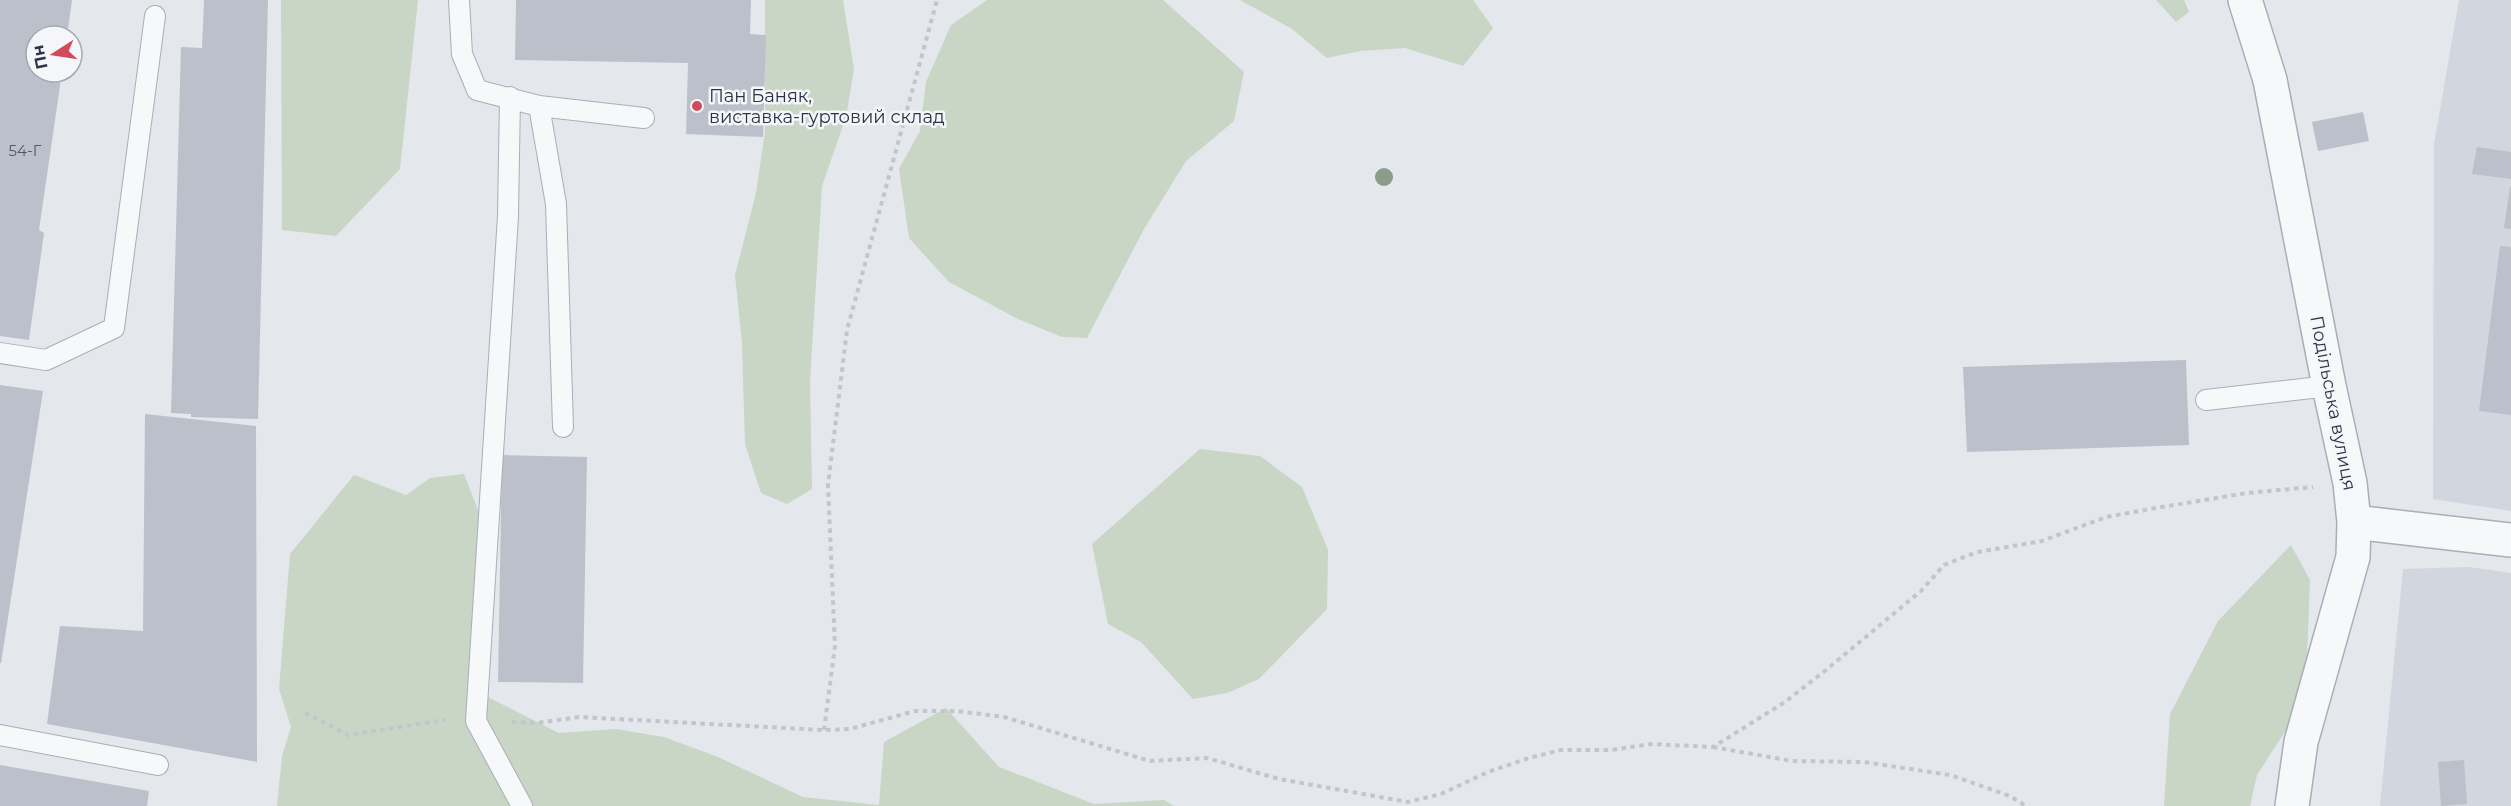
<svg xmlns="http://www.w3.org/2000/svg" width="2511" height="806" font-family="Montserrat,sans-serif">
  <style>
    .built { fill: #d2d6de }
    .green { fill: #c9d6c5 }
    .building { fill: #bbc0ca }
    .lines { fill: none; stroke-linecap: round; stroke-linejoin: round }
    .lane-casing { stroke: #a9aeb7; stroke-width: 22 }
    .street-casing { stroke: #a9aeb7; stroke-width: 36 }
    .path { stroke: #c2c5cb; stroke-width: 4; stroke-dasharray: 4.5 4.5; stroke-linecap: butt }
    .lane { stroke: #f7f8fa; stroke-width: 20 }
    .street { stroke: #f7f8fa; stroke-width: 33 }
    .tree { fill: #899d89 }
    .poi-dot { fill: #d1495b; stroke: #f4f6f9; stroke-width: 2 }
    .labels { text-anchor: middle; stroke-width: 5; stroke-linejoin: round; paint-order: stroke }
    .number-label { font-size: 15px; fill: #4f5766 }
    .poi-label { font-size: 18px; fill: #2b3445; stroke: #f4f6f9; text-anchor: start }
    .street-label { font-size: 18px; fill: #2b3445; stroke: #f4f6f9 }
  </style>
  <rect width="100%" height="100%" fill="#e4e7ec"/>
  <path class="built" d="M2459,0H2511V511L2433,499L2434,144Z
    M2469,567L2511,573V806H2380L2403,569Z"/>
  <path class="green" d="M281,0H418L400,169L336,236L282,230Z
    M765,0H843L854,69L846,117L822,186L810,381L812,489L787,504L761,493L745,444L742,343L735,275L756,193L765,131Z
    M987,0H1163L1244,72L1234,121L1186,161L1144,229L1087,338L1062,337L1018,319L949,282L909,238L899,169L920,131L926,82L951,25Z
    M1240,0H1473L1493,28L1463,66L1405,48L1360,51L1327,58L1292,29Z
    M2156,0H2184L2189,12L2176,22Z
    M1200,449L1260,456L1302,487L1328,550L1327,609L1259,679L1227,693L1193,699L1141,642L1108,624L1092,544Z
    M464,474L485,528L480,693L559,733L616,729L664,737L718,757L803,797L879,805L884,742L946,708L999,767L1094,804L1164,800L1174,806H277L282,756L291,727L279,689L290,554L354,475L406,495L430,478Z
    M2291,545L2310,580L2307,658L2297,713L2257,775L2250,806H2164L2170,714L2218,621Z"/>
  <path class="building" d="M0,0H72L67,36H36V72H62L39,230L44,233L29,340L0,336Z
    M204,0H268L258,419L191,417V414L171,413L181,47L202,48Z
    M516,0H751L750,34L766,35L763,137L686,134L688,63L515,60Z
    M2363,112L2369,141L2318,151L2312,122Z
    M2477,147L2511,152V179L2472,174Z
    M2510,187H2511V229L2504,228Z
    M2500,246L2511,247V415L2479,411Z
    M2186,360L2189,445L1967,452L1963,367Z
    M0,385L43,391L1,663H0Z
    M145,414L256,426L257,762L47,724L60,626L143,631Z
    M502,455L587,457L583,683L498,682Z
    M2464,760L2467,804L2441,806L2438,762Z
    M0,765L149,791L147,806H0Z"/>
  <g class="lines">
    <g class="lane-casing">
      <path id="lane" d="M459,0L462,54L477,90L539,106L644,118
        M510,97L508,216L476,721L522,806
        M539,106L556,204L563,427
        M0,353L46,360L114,328L155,16
        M2206,400L2329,386
        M0,735L158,765"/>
    </g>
    <g class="street-casing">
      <path id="street" d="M2245,0L2270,80L2329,386L2350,483L2354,522L2353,557L2301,742L2292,806
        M2354,522L2511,540"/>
    </g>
    <path class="path" d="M305,713L348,735L445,720
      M512,722L537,723L579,717L824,730L850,729L915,711H957L1004,717L1150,761L1207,758L1279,779L1408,802L1441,794L1488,772L1529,758L1561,750H1611L1651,744L1713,747L1785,702L1826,670L1921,591L1944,565L1977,552L2042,541L2106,517L2156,508L2247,493L2313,487
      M824,730L835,646L828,485L847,330L937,0
      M1713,747L1792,761L1864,762L1950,775L2010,796L2026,806"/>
    <use href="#lane" class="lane"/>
    <use href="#street" class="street"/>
  </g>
  <circle class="tree" cx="1384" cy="177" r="9"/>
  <circle class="poi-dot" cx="697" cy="106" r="6"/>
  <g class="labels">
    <g class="number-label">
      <text x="25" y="156">54-Г</text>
    </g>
    <g class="poi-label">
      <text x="709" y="102">Пан Баняк,<tspan x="709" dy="21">виставка-гуртовий склад</tspan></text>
    </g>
    <g class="street-label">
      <text transform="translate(2333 403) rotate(79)" y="6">Подільська вулиця</text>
    </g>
  </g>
  <g transform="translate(54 54) rotate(258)"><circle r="28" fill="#f4f6f9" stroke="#a4a8b1" stroke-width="1.5"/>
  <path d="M0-4.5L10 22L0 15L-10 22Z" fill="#d1495b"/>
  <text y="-9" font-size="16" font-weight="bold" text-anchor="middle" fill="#2b3445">Пн</text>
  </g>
</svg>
